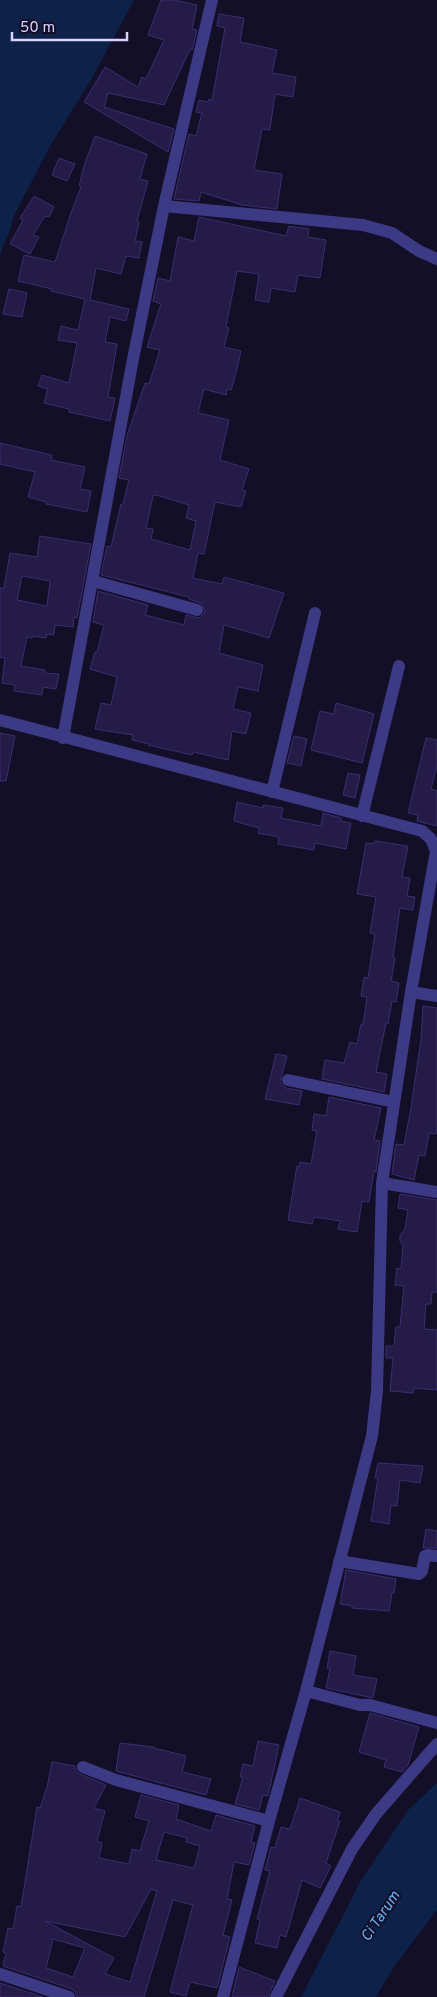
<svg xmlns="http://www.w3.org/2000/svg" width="437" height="1997" font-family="Overpass,sans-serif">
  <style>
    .water { fill: #0c2248 }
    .building { fill: #241b47; stroke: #3b2d73; fill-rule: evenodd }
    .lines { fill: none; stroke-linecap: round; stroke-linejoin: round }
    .minor { stroke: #3d3a85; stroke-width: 12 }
    .labels { text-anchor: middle; stroke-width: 4; stroke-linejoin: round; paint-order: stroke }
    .water-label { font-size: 15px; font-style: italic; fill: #62b6ff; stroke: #130f26 }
  </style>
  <rect width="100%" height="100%" fill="#130f26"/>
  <path class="water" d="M0,0H134L91,80L50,146L13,218C12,232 2,242 0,257Z
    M437,1783V1910L393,1968L376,1997H301L360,1882L408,1810Z"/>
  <path class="building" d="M161,0H174L197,5L192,29L197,30L192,50L190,49L164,105L108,93L104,107L174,129L168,152L84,102L105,67L138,87L142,77L146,79L164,40L148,35Z
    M219,14L244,18L240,42L277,50L272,73L296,77L293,97L275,94L270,130L262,129L254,170L282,174L277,209L242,205L201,192L199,201L174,199L189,134L196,136L202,113L196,112L199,100L208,102L209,99L212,100L225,28L217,26Z
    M95,136L147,154L140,179L148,181L137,221L139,222L135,241L142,242L139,258L126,256L121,274L96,268L90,300L129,309L126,321L110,317L105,342L117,344L108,397L115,398L110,421L69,412V409L44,403L48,389L38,386L42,375L69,383L77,343L58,340L61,326L78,330L85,299L51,291L52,289L18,281L24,255L55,262L72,210L81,187L79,186L84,166Z
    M59,158L75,164L67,181L52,175Z
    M34,196L54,207L49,217L45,216L33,235L39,237L30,254L10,244L23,220L20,218Z
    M199,217L286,236L289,226L294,227L309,229L308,237L326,240L320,278L298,275L295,292L271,288L269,302L255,300L259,274L237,271L226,327L229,328L224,347L241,351L236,373L231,390L227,389L226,395L204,389L198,413L229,420L220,460L249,469L242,490L246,491L241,507L215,502L204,554L198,553L193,578L222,584L224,577L284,593L269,638L224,625L219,653L263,665L258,691L238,687L233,709L251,713L246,734L232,731L228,760L193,752L192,755L148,745L149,744L132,740L133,735L95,729L101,703L111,705L117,677L90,669L95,652H97L104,625L93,622L98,591L148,605L145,615L184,625L186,615L199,618L205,612L202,604L189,599V597L101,575L107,546L111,547L121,504H123L129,480L119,478L127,436L145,383L149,384L160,350L147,347L161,304L153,301L158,278L170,281L178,237L194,241ZM156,495L189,505L186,518L196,521L190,550L151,539L153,529L146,528L153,496Z
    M9,289L27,293L22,317L3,314Z
    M0,443L52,455L51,460L85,467L80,489L91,491L87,512L46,504V502L28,497L35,472L0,464Z
    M40,536L91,544L77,618L74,617L73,627L55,625L54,635L47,634L46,638L33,636L32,638L27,637L21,666L45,670L44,673L59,674L56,689L43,687L42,695L14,691L15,685L2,683L5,658L0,657V588H4L10,553L37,557ZM22,576L50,581L47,606L17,600Z
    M336,703L374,714L362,763L311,750L320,711L334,714Z
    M0,733L15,736L6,781H0Z
    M294,736L307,739L301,766L287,763Z
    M426,738L437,740V765L431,789L437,791V826L417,821L418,815L408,813Z
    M348,773L360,775L355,798L343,795Z
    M237,802L263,808V805L283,808L281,818L321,826L323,813L341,818V821L351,823L346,849L315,843L314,850L278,844L279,837L258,833L259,828L234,821Z
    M375,841L408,846L402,877L410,878L407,896L415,897L413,910L400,908L393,957L395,958L391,981L399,983L396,1002L392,1001L388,1024L386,1023L376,1072L387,1074L384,1092L322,1079L325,1060L344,1063L350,1042L357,1044L361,1024L363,1025L367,997L361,996L364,977L368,978L375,934L370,933L376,897L357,894L366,843L374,844Z
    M423,1006L437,1008V1128L436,1134L429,1133L425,1156L419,1155L414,1180L392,1174L396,1144L404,1145L411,1108L421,1039Z
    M276,1054L287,1056L280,1082L286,1088L302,1091L299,1105L265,1099Z
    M329,1097L381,1108L374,1140L380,1141L376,1172L374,1171L369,1202L362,1201L357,1232L338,1229L340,1221L314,1217L312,1224L288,1220L297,1166L299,1167L300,1162L311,1164L317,1131L312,1130L314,1114L326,1116Z
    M400,1194L437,1200V1292H432L431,1304H426L424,1329L437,1330V1390L414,1388L413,1393L390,1391L393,1358H386V1346H394L396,1327H400L404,1286L395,1285L397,1268L401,1269L403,1246L400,1241V1235L405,1229L408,1210L398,1208Z
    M378,1463L423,1466L420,1483L400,1480L397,1506L391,1505L389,1524L371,1521L378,1478H375Z
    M426,1529L437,1531V1548H423Z
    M346,1570L396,1579L394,1593H392L389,1611L352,1608V1606L340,1604Z
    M330,1651L356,1656L353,1675L377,1679L373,1698L326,1688L330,1669L327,1668Z
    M370,1713L419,1727L408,1765L402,1772L384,1767L386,1760L359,1752Z
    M258,1741L279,1745L268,1796L263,1795L259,1810L235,1804L243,1777H240L243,1764L253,1766Z
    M120,1743L154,1747V1748L186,1756L182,1772L211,1779L206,1795L116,1771Z
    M52,1762L75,1766L76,1772L80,1774L106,1785L94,1808L105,1811L97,1841L102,1843L99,1858L129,1864L132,1849L140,1851L149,1821L135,1817L141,1795L179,1805L176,1819L211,1831L216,1815L255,1826L251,1842L255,1843L249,1865L234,1862L227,1899L232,1900L223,1935L230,1937L217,1988L190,1982L186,1996L170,1992L193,1905L173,1900L144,1997H77L75,1992L72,1989L3,1966L6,1953L3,1952L8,1928L13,1929L17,1906L21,1907L37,1807L40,1808L47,1787ZM164,1832L187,1838L186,1842L200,1846L194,1868L156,1860ZM151,1889L157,1891L130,1982L105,1974L114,1958L45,1921L125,1937ZM53,1939L85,1948L73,1977L46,1968Z
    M300,1798L340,1812L337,1821H340L326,1863L331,1866L320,1888L302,1880L286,1937L280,1935L277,1948L255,1943L260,1920L257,1919L270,1871L265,1870L271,1847L275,1848L281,1827L290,1829Z
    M239,1967L275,1981L268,1997H232Z
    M0,1983L43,1997H0Z"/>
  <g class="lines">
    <path class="minor" d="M164,206L363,225L392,233L419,251L437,259
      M93,581L197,610
      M0,720L422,831L431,839L436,851L411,992L382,1183L377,1391L372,1436L306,1691L269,1821L223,1997
      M63,738L133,359L164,206L212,0
      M272,792L315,613
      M362,816L399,666
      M411,992L437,996
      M288,1080L394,1102
      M382,1183L437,1192
      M339,1561L419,1574L422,1571L425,1556L428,1555L437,1556
      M306,1691L360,1705H370L437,1723
      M83,1767L116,1780L269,1821
      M0,1974L69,1997
      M276,1997L352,1849L376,1814L437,1744"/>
  </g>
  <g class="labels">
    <g class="water-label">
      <text transform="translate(380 1916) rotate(-56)" y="5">Ci Tarum</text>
    </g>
  </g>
  <path d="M12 32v8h115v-8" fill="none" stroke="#d9d4ff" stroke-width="2.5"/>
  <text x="20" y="32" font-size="15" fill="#d9d4ff" stroke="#130f26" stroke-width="4" paint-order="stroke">50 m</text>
</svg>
